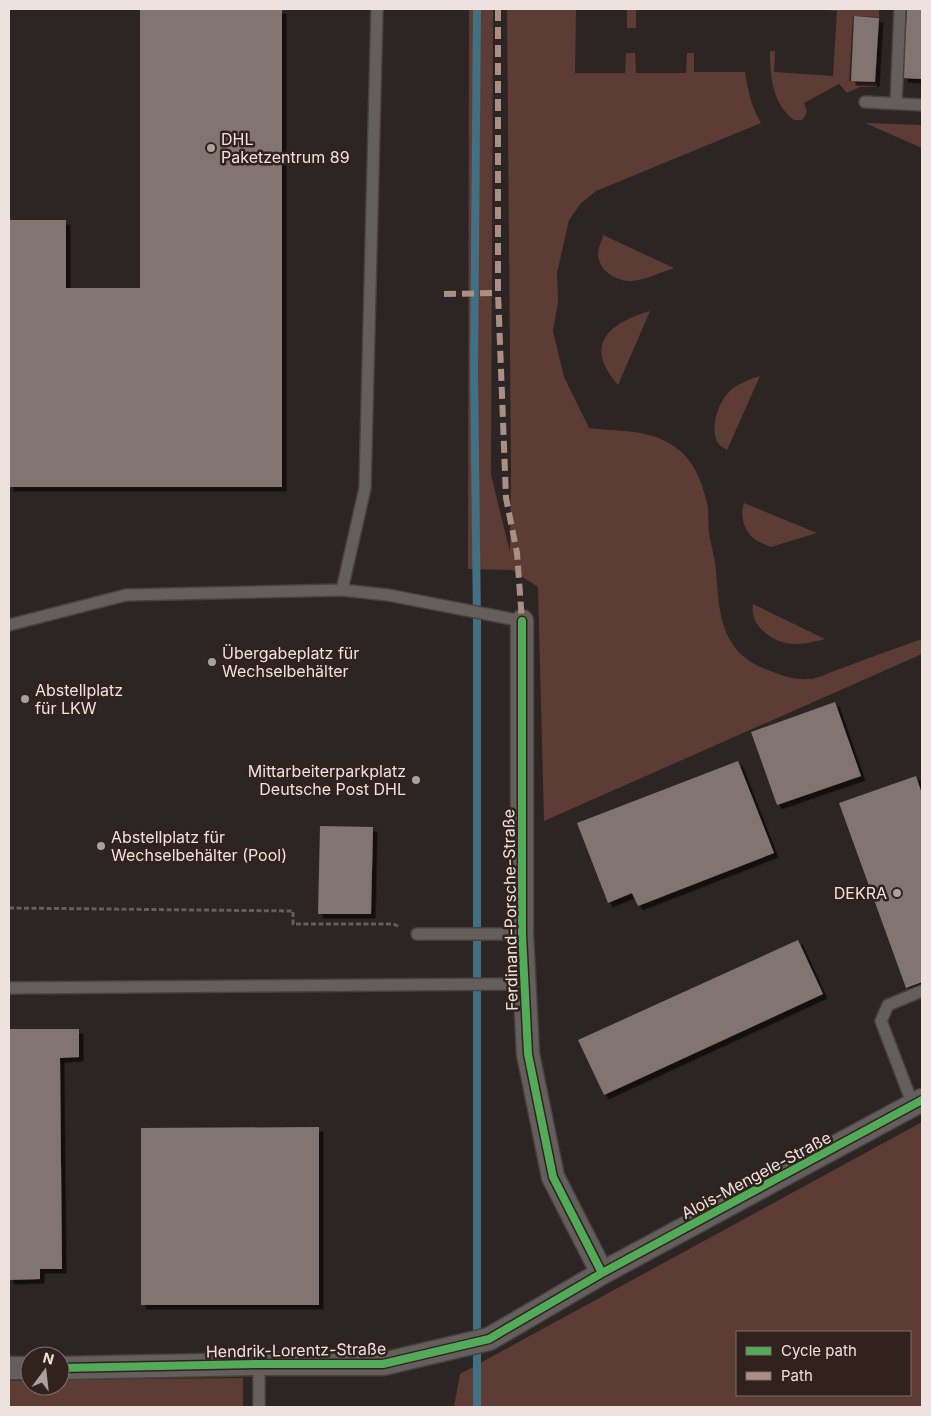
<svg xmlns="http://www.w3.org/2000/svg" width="931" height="1416" font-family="Inter,sans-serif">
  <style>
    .green { fill: #5d3c35; fill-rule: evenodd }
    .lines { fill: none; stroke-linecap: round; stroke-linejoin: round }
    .stream { stroke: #407082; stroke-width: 8 }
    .building { fill: #827471; filter: url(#shadow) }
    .lane-casing { stroke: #48413f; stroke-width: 14 }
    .street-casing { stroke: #48413f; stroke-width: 25 }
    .path { stroke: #635d5b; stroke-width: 3; stroke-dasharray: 5 2.5; stroke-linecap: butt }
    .lane { stroke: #645e5c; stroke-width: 11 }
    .street { stroke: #645e5c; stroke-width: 22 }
    .quiet { stroke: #ac8f84; stroke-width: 6; stroke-dasharray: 12 6; stroke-linecap: butt }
    .cycleway-casing { stroke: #32221e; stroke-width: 11 }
    .cycleway { stroke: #51ab58; stroke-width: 8 }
    .poi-dot { fill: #aaa09d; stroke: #32221e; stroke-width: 2 }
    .labels { text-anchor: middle; stroke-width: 5; stroke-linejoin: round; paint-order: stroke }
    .poi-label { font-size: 16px; fill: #eee2df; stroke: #32221e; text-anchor: start }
    .street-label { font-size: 16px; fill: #eee2df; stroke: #32221e }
  </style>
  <defs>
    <filter id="shadow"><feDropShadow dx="4.5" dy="4.5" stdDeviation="0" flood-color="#0009"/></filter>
  </defs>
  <rect width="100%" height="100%" fill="#2d2523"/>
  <path class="green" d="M469,9H493L491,475L510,552L511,469L507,9H576L575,73H625L626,53H635L636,73H686L687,53H694V72H745C748,91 751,106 761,123L596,191L581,203L569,220L557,273L558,301L553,331L564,377L589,428C621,432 652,428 679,450C694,461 703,485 707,503C709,512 708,523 709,533C711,545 715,558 716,570C719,613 720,653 768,670C780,675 794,680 808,679C817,679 828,673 837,670C865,659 894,649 922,639V654L544,821L538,587L512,570L468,569Z
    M627,9H636V28H627Z
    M815,9H879V17L853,16L849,81L877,83V87H860L847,93L839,84L804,103C807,111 808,113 802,120H794C772,104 770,75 770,51H775L774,72L833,76L837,11Z
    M865,123L922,125V148Z
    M603,235L674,268C661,272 646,280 632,281C618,282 598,271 598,254C598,248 602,241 603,235Z
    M650,311L618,385C583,346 608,323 650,311Z
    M760,376L727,450C724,448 720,446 718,443C709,428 719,399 732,389C740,383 750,379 760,376Z
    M744,503L817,533L771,547C765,544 757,542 752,537C743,528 740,514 744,503Z
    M753,604L825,639C816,641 806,644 797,644C775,645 749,627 753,604Z
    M922,1122V1407H454L460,1374ZM737,1332H910V1395H737Z
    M243,1378V1407H9V1381H30V1386H60V1380Z"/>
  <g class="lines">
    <path class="stream" d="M477,1407V621L474,373L477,9"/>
  </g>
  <path class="building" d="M140,9H282V487H9V220H66V288H140Z
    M907,9H922V79L903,78Z
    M854,16L879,18L875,82L851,81Z
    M835,702L861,776L777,805L751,732Z
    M738,761L774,853L638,906L632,893L608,903L577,823Z
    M916,776L922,794V982L906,988L839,803Z
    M320,826L373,827L371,914H318Z
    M798,940L823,994L604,1095L578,1040Z
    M9,1029H79V1057L60,1058L62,1269H40V1279L9,1280Z
    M319,1127V1305H141V1128Z"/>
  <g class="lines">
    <g class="lane-casing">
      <path id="lane" d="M865,102L922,105
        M896,103L900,9
        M342,590L365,488L377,9
        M9,625L126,595L342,590L388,595L522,621
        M417,934H522
        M9,988L524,984
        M913,1105L881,1021L888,1005L922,991
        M259,1407V1364"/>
    </g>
    <g class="street-casing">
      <path id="street" d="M522,621V934L528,1054L553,1177L602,1273
        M9,1368H30
        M60,1368L259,1364H383L489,1339L602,1273L922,1100"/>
    </g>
    <path class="path" d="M9,908L293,911V924H393L400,927"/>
    <use href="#lane" class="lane"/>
    <use href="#street" class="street"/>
    <path class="quiet" d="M498,9V293L506,498L517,553L522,621
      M444,294L498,293"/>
    <g class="cycleway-casing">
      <path id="cycleway" d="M522,621V934L528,1054L553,1177L602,1273
        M60,1368L259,1364H383L489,1339L602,1273L922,1100"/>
    </g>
    <use href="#cycleway" class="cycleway"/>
  </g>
  <g class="poi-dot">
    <circle cx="211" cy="148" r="5"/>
    <circle cx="212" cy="662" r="5"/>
    <circle cx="25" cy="699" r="5"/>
    <circle cx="416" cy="780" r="5"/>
    <circle cx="101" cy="846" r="5"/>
    <circle cx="897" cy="893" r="5"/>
  </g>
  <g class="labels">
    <g class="poi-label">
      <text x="221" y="145">DHL<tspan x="221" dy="18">Paketzentrum 89</tspan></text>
      <text x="222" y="659">Übergabeplatz für<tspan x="222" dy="18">Wechselbehälter</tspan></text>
      <text x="35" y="696">Abstellplatz<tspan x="35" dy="18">für LKW</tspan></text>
      <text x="406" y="777" text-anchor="end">Mittarbeiterparkplatz<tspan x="406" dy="18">Deutsche Post DHL</tspan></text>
      <text x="111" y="843">Abstellplatz für<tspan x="111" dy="18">Wechselbehälter (Pool)</tspan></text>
      <text x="887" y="899" text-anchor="end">DEKRA</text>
    </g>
    <g class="street-label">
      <text transform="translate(510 910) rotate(-91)" y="6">Ferdinand-Porsche-Straße</text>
      <text transform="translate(756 1175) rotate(-28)" y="6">Alois-Mengele-Straße</text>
      <text transform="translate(296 1350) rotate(-1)" y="6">Hendrik-Lorentz-Straße</text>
    </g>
  </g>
  <rect width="931" height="1416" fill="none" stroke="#eee2df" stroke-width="20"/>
  <rect x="736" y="1331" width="175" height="65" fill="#32221e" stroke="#7d6f6b"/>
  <rect x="746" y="1347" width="25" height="8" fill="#51ab58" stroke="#7d6f6b"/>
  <text x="781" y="1356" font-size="15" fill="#eee2df">Cycle path</text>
  <rect x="746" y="1372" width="25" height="8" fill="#ac8f84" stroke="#7d6f6b"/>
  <text x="781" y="1381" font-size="15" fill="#eee2df">Path</text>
  <g transform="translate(45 1371) rotate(15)"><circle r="24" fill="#32221e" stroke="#7d6f6b"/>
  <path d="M0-4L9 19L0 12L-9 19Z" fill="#aaa09d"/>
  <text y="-8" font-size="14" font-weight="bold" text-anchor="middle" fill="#eee2df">N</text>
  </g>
</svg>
